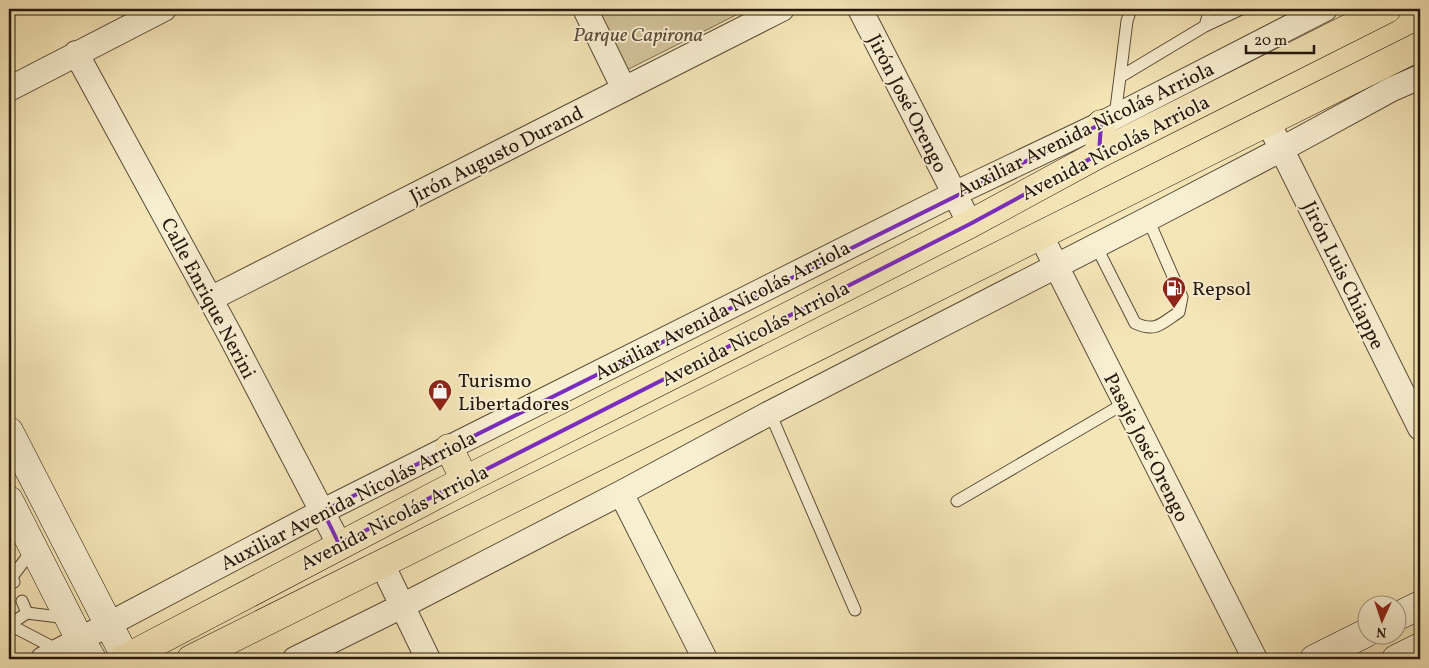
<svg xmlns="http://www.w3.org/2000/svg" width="1429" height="668" font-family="Vollkorn,serif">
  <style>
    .green { fill: #d2c39b; stroke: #7c6e54 }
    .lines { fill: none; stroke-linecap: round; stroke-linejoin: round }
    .lane-casing { stroke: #594c38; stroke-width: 13 }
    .street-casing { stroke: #594c38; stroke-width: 26 }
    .secondary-casing { stroke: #25180e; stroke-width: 29 }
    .primary-casing { stroke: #25180e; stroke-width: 29 }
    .lane { stroke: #f8efd1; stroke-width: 11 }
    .street { stroke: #f8efd1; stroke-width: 24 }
    .secondary { stroke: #f8efd1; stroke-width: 28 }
    .primary { stroke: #f5e6b8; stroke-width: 28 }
    .marked { fill: none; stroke: #7b2cbf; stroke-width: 4; stroke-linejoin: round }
    .labels { text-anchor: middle; stroke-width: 4; stroke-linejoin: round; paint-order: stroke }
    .park-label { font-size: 20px; font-style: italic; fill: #594b38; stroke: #f8efd1 }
    .street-label { font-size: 20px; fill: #25180e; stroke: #f8efd1 }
    .poi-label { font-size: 20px; fill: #25180e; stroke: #f8efd1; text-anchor: start }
  </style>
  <rect width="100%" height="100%" fill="#f5e6b8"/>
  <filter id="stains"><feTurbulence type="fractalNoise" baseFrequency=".004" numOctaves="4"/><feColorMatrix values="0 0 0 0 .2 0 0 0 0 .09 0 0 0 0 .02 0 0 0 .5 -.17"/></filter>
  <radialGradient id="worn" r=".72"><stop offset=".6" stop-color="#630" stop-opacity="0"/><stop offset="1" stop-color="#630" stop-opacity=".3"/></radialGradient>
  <path class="green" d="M595,9H748L627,70Z"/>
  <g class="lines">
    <g class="lane-casing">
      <path id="lane" d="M1205,26L1210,9
        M1120,77L1127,21L1131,9
        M1115,116L1120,77L1205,26L1241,9
        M1096,246L1135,323C1156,333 1162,323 1179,312L1182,297L1148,219
        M770,413L855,610
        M957,501L1125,403
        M14,582L12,577L33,549
        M27,613L67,618
        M9,625L27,613L22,601
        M10,625L60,651"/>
    </g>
    <g class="street-casing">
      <path id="street" d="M585,9L624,89
        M860,9L970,224
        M76,53L230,335L339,544
        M9,89L164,9
        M1274,134L1420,428
        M1040,234L1255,659
        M210,299L782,9
        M621,493L705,659
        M382,564L428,659
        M43,659L323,511L954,194L1101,124L1325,9
        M295,659L402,606L621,493L770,413L1148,219L1282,149L1392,89L1420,77"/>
    </g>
    <g class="secondary-casing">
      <path id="secondary" d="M9,431L126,658
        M9,500L77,634L92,659
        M1396,617L1420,605
        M1314,659L1366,633
        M1396,659L1420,647"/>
    </g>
    <g class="primary-casing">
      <path id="primary" d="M1099,154L1101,124
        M449,448L465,480
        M124,659L465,480L970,224L1099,154L1387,9
        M191,659L1420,46"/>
    </g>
    <use href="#lane" class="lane"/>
    <use href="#street" class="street"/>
    <use href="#secondary" class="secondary"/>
    <use href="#primary" class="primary"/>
  </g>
  <path class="marked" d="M1101,124L1099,154L970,224L339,544L323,511Z"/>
  <defs>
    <g id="fuel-pin" transform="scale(1.25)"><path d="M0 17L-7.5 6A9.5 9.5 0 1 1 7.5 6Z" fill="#8f2418" stroke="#f8efd1"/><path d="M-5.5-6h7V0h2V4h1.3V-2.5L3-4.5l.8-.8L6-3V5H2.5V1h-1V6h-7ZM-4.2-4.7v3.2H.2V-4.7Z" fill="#fff"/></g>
    <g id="shop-pin" transform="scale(1.25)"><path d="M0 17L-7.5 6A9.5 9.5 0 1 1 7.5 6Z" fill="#8f2418" stroke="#f8efd1"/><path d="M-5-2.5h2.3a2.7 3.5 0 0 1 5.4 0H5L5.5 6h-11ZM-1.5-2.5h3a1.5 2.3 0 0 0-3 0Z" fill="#fff"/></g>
  </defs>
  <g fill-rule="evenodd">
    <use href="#fuel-pin" x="1174" y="288"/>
    <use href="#shop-pin" x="440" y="391"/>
  </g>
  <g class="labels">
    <g class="park-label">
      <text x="638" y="41">Parque Capirona</text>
    </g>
    <g class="street-label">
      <text transform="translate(908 103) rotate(63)" y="7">Jirón José Orengo</text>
      <text transform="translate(1085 129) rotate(-26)" y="7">Auxiliar Avenida Nicolás Arriola</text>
      <text transform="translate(1115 147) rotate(-27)" y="7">Avenida Nicolás Arriola</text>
      <text transform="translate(496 154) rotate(-27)" y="7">Jirón Augusto Durand</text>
      <text transform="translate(1344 275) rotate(64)" y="7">Jirón Luis Chiappe</text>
      <text transform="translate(209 298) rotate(62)" y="7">Calle Enrique Nerini</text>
      <text transform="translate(722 310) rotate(-27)" y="7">Auxiliar Avenida Nicolás Arriola</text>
      <text transform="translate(755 333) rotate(-27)" y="7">Avenida Nicolás Arriola</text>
      <text transform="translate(1147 447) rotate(63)" y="7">Pasaje José Orengo</text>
      <text transform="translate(348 500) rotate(-27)" y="7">Auxiliar Avenida Nicolás Arriola</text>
      <text transform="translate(394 517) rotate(-27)" y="7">Avenida Nicolás Arriola</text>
    </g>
    <g class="poi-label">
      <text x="1192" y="295">Repsol</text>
      <text x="458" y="387">Turismo<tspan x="458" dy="23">Libertadores</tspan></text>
    </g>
  </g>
  <rect width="1429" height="668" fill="none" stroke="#f5e6b8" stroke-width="30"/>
  <rect x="10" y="10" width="1409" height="648" fill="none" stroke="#25180e" stroke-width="2.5"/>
  <rect x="15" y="15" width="1399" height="638" fill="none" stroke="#25180e"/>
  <g transform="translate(1382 620) rotate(183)"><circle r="24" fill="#f8efd1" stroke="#a49983"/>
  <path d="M0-4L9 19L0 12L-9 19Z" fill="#8f2418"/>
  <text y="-8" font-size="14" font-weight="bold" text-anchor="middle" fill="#25180e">N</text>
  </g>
  <path d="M1246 45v8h68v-8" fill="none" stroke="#25180e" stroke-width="2.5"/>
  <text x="1254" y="45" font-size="15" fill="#25180e" stroke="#f8efd1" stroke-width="4" paint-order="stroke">20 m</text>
  <rect width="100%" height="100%" filter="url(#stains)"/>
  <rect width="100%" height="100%" fill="url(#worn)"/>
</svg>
